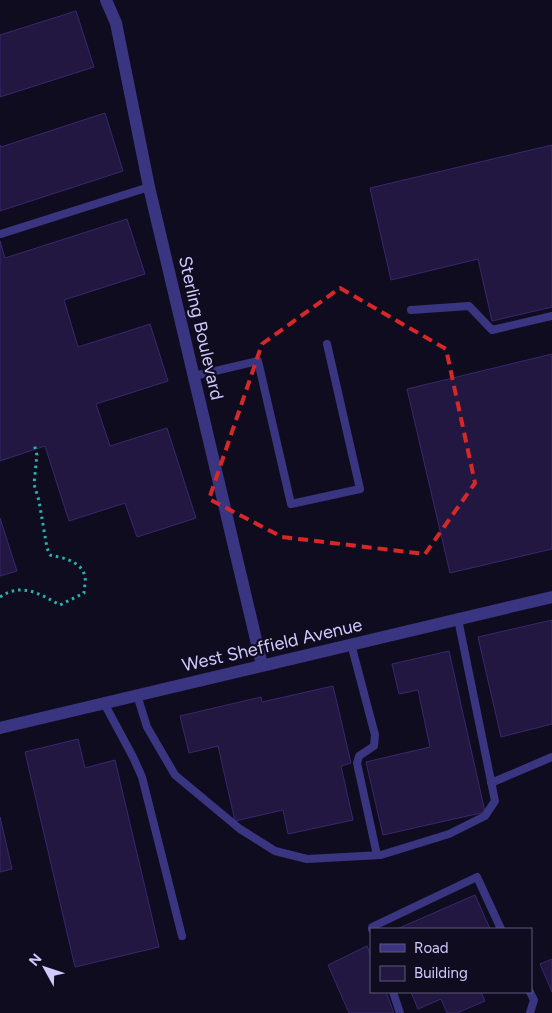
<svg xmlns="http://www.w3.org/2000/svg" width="552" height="1013" font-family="Figtree,sans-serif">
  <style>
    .building { fill: #211741; stroke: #39286e }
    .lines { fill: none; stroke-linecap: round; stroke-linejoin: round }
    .path { stroke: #29b4b1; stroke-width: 3; stroke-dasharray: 2.5 4; stroke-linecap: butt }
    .lane { stroke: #3a3580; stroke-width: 8 }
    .street { stroke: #3a3580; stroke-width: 12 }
    .marked { fill: none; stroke: #d62828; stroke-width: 4; stroke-dasharray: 10 6; stroke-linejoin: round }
    .labels { text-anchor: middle; stroke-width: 4.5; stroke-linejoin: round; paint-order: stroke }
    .street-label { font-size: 18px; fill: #d2caff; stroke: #100c1f }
  </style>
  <rect width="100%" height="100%" fill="#100c1f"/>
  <path class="building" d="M76,11L94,67L0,97V35Z
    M105,113L123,171L0,211V145L1,147Z
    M552,145V307L492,321L478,259L391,280L370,188Z
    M127,219L145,274L64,300L78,347L150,324L168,381L96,404L110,446L167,428L196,518L137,537L125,503L69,521L45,446L0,461V241L5,258Z
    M552,354V549L450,573L407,389Z
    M0,518L17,571L0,576Z
    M552,620V724L501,737L478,637Z
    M449,651L485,812L383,835L366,762L430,747L418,690L399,694L392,664Z
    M333,686L351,763L341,766L353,820L288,834L283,810L235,821L218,746L189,753L180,716L261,697L262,702Z
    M78,739L85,768L115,760L159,947L75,967L25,752Z
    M0,817L12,869L0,872Z
    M475,895L490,929H397Z
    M367,946L371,956V992H386L394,1013H349L328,965Z
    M552,959V992L540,964Z
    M411,992H481L485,1001L457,1013H447L441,999L418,1009Z"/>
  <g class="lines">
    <path class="path" d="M0,597C22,582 40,594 60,605L84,593C84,588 86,582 85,577C82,561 63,558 50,555L47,548L39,501L34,484L37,455L34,444"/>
    <path class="lane" d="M1,234L149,187
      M411,310L469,306L492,330L552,316
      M194,376L258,361L291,504L360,489L327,344
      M351,644L375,735L374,746L359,756L357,763L377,855
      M137,695L147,727L175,775L240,829L275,851L307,859L381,855L449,834L485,816L495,801L458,619
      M104,703L133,757L142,777L182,936
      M491,783L552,757
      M372,929V927L477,877L501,929
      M393,992L400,1013
      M530,1013L534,1000L530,992"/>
    <path class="street" d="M106,0L116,23L149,187L262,665
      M0,728L552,597"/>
  </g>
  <path class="marked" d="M340,288L446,349L475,483L425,554L282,537L209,499L262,344Z"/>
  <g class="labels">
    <g class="street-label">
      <text transform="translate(201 328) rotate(77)" y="6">Sterling Boulevard</text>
      <text transform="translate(272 645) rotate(-13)" y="6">West Sheffield Avenue</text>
    </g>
  </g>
  <rect x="370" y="928" width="162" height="65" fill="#100c1f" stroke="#5e5879"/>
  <rect x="380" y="944" width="25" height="8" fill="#3a3580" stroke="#5e5879"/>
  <text x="414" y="953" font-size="15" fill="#d2caff">Road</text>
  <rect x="380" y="966" width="25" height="15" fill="#211741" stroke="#5e5879"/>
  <text x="414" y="978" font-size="15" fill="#d2caff">Building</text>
  <g transform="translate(45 968) rotate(310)" stroke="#100c1f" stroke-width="4" paint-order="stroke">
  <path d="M0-4L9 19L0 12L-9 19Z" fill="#d2caff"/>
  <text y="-8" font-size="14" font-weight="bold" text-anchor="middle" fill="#d2caff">N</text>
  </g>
</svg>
